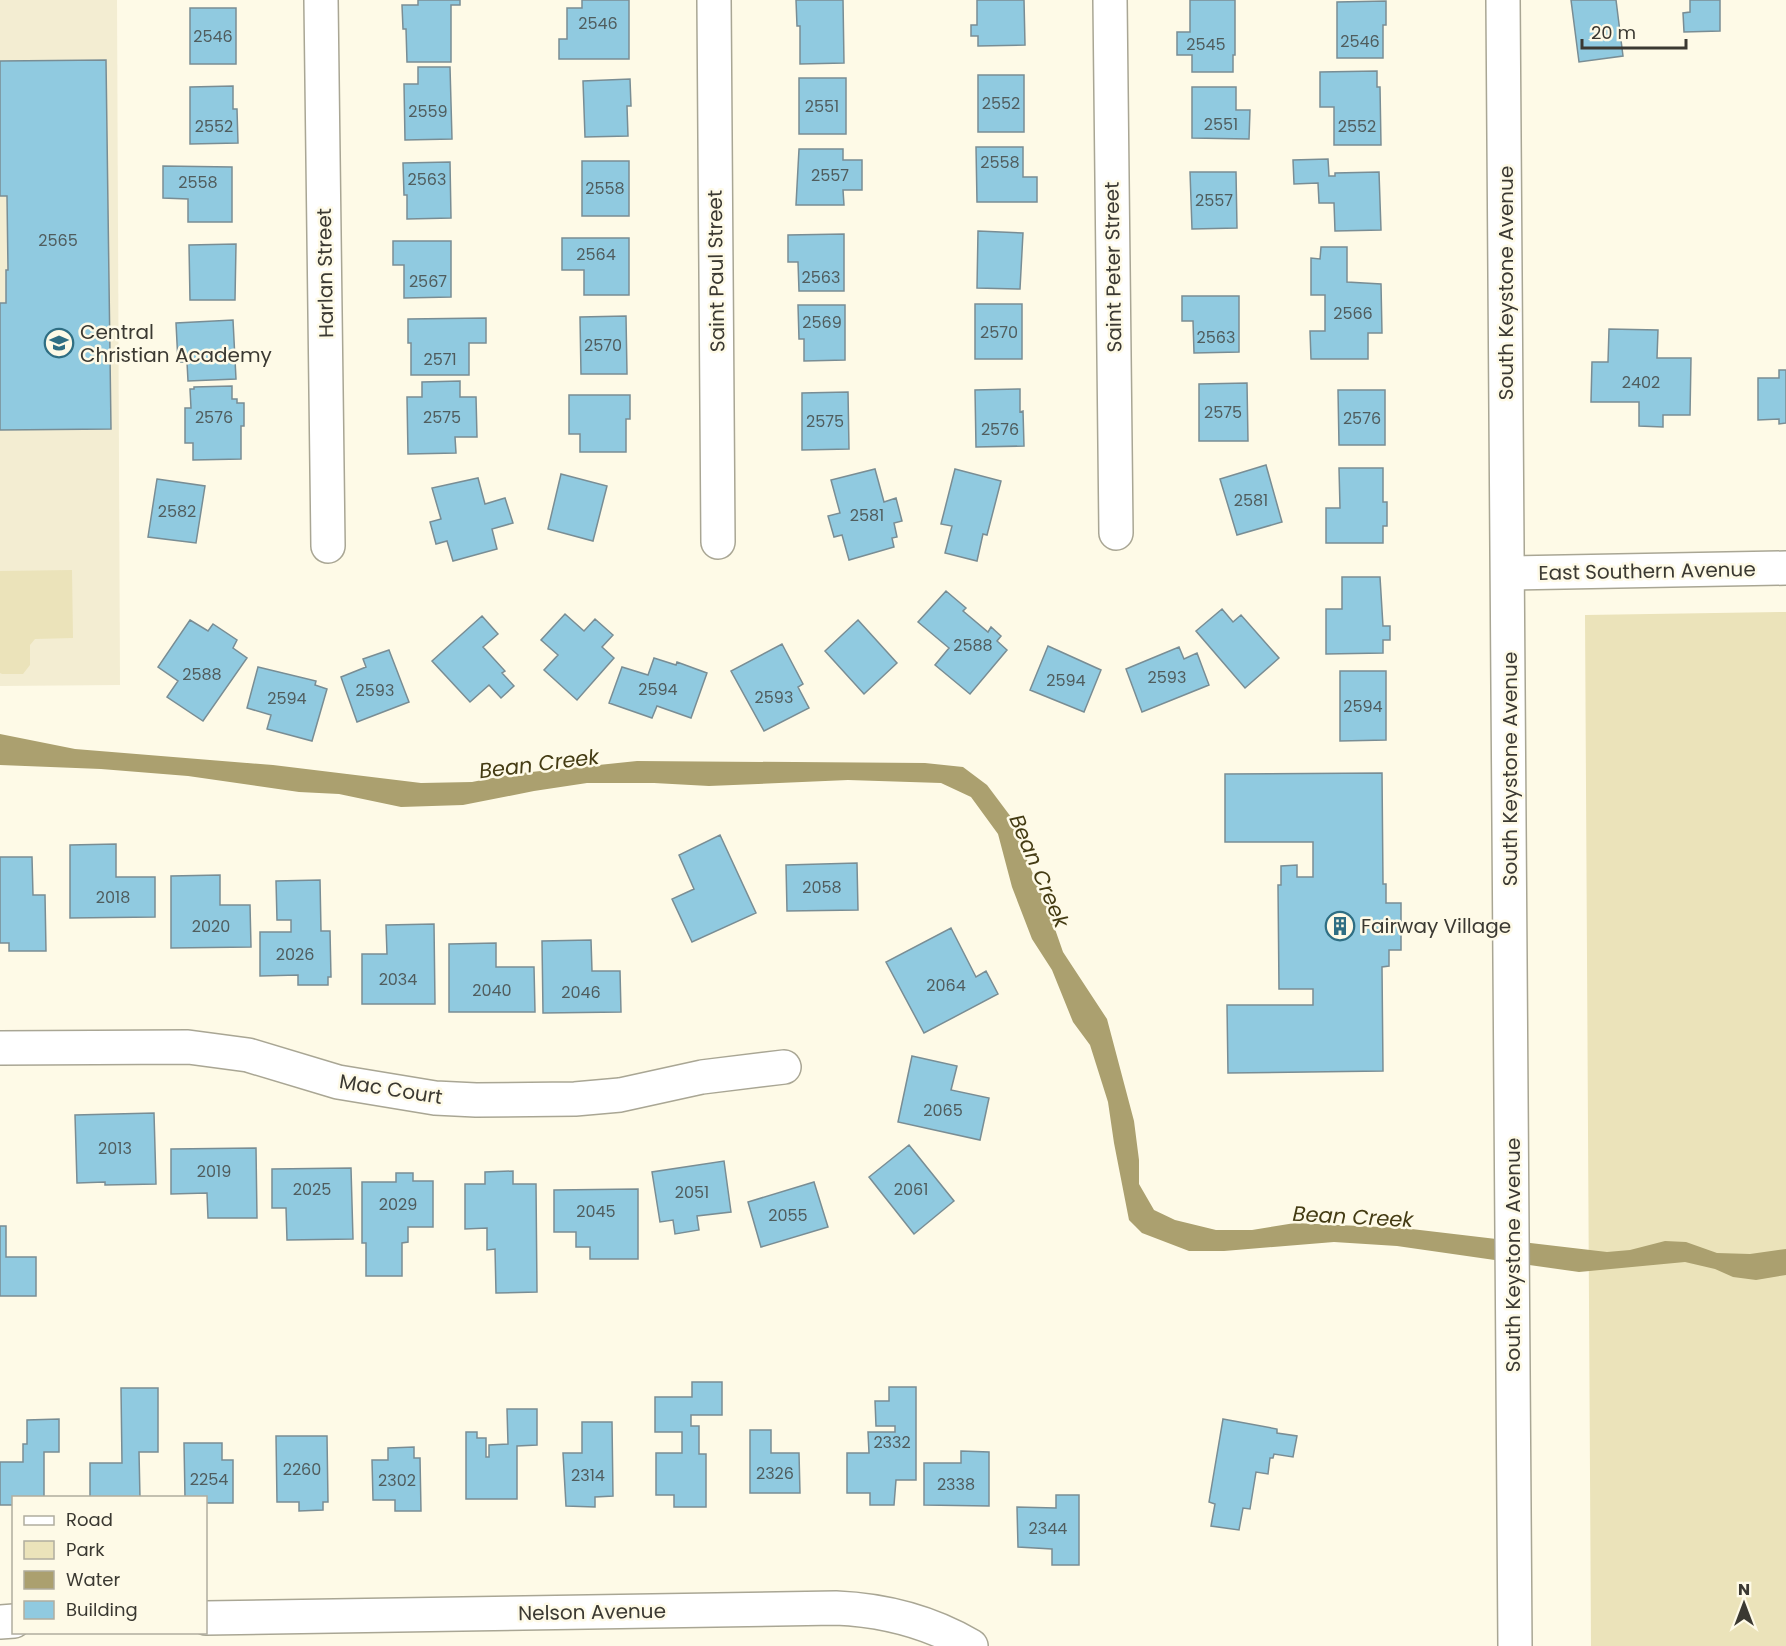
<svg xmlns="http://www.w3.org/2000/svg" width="1786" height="1646" font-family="Poppins,sans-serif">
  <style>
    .built { fill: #f3edd2 }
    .green { fill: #ebe3ba }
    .water { fill: #aba06f }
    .building { fill: #90cae0; stroke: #798d94; stroke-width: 1.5 }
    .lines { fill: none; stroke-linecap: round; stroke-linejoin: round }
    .street-casing { stroke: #a9a694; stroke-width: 36 }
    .secondary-casing { stroke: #a9a694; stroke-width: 36 }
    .street { stroke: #fff; stroke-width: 33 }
    .secondary { stroke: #fff; stroke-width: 33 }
    .labels { text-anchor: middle; stroke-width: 5; stroke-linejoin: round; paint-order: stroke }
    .number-label { font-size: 16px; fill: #505d5e }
    .street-label { font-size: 20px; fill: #3b3932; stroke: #fefae7 }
    .poi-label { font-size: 20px; fill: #3b3932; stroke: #fefae7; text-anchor: start }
    .water-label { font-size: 21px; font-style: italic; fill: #443b13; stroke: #fefae7 }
  </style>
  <rect width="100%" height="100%" fill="#fefae7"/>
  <path class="built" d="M0,0H117L120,685L0,686Z"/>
  <path class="green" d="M72,570L73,638L35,639L30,645V665L23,674H2L0,673V571Z
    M1786,612V1646H1591L1585,615Z"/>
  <path class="water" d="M0,734L75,749L273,765L421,783L472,782L512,774L637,761L925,763L963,767L987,785L1017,825L1027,860L1048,909L1063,952L1107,1019L1134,1121L1139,1160V1184L1154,1210L1175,1220L1216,1230H1252L1295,1223L1403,1228L1607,1252L1630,1250L1665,1241L1686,1242L1717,1253L1750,1254L1786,1249V1275L1756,1280L1733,1277L1715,1269L1685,1262L1579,1272L1397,1246L1334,1242L1224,1251H1189L1142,1233L1129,1220L1114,1143L1108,1102L1090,1045L1073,1022L1052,970L1032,939L1012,887L998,834L971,797L941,783L848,780L709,786L654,783H587L534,791L463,805L401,807L339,794L299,792L188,776L101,769L0,765Z"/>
  <path class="building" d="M418,0H460V5H451V62H407L406,29H403L402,5H418Z
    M582,0H629V59H559V39H567V8H582Z
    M796,0H843L844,63L800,64V26H797Z
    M977,0H1024L1025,45L978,46V36H971V25H977Z
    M1190,0H1235V55H1233V72H1192V55H1177V32H1190Z
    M1571,0H1616L1623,56L1579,62Z
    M1690,0H1720V31L1684,32L1683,13L1690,12Z
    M1386,1V25H1383V58H1337V2Z
    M190,8H236V64H190Z
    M106,60L111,429L0,430V303H6V270H8L7,196H0V61Z
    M418,67H450L452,139L405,140L404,84H418Z
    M1377,71V87H1380L1381,145H1334V107H1320V72Z
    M978,75H1024V132H978Z
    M799,78H846V134H799Z
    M630,79L631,106H627L628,136L585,137L583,81Z
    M233,86V109H237L238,143L190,144V87Z
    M1192,87H1236V110H1250L1249,139L1192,138Z
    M976,147H1023V177H1037V202H977Z
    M799,149H843V160H862V190H843L844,205H796Z
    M1328,159L1329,176H1335V173L1379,172L1381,230L1335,231L1334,203H1319L1318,183L1294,184L1293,160Z
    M582,161H629V216H582Z
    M450,162L451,218L407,219V195H404L403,163Z
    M163,166L232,167V222H188V199L163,198Z
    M1190,172H1236L1237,228L1192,229Z
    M978,231L1023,233L1020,289L977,288Z
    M844,234V291H799L798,262H788V235Z
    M562,238H629V295H584V270H562Z
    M393,241H451V297L404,298V265H393Z
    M236,244L235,300H190L189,245Z
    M1321,247H1347V282L1381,284L1382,333H1368V359H1311L1310,331H1325V295H1311V258L1320,259Z
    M1182,296H1239V352L1194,353L1193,321H1182Z
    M975,304H1022V359H975Z
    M798,305H845V360L804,361V339H799Z
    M626,316L627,374H581L580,317Z
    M486,318V343H469V375H411V343H408V319Z
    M233,320L236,379L188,381L187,362H178L176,323Z
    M1609,329L1658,330L1657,358H1691L1690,415H1663V427L1639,426V402H1591L1592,362H1608Z
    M1779,370H1786V423L1779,424V419L1758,420V378H1779Z
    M460,381V397H476L477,437H455L456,453L408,454L407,397H422V382Z
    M1247,383L1248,441H1199V384Z
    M232,386V399H237V403H244V426H241V459L193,460V443H185V408H191L190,389H194V387Z
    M1020,389V412L1023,411L1024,446L976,447L975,390Z
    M1338,390H1385V445H1339Z
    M848,392L849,449L802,450V393Z
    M569,395H630V419H626V452H580V434H569Z
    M1266,465L1282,522L1237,535L1220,479Z
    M1339,468H1383V502H1387V526H1383V543H1326V508H1340Z
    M875,469L884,502L896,498L902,521L894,523L897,537L892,538L894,547L849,560L842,535L834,537L828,516L840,513L831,480Z
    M955,469L1001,481L987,535L983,534L977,561L945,553L952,526L941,524Z
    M561,474L607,486L593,541L548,529Z
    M478,478L485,504L505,498L513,523L492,529L497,549L453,561L447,541L436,544L430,522L441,519L432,488Z
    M157,479L205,486L196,543L148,537Z
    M1342,577H1380L1383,626H1390V640H1383V653L1326,654V609H1342Z
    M946,591L966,608L963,611L988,632L991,627L1001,636L997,641L1007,650L970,694L935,665L949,648L918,622Z
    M1222,609L1233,622L1241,615L1279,658L1245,688L1196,631Z
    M565,614L584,631L595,619L613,635L602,647L614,658L577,700L544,670L558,655L541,640Z
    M482,616L498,634L483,647L505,671L502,673L514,686L501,698L489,685L470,702L432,661Z
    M190,620L208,631L213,624L237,640L233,648L247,658L203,721L167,697L178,681L158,667Z
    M858,620L897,663L864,694L825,651Z
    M782,644L803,684L798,687L809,708L764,731L731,671Z
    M1048,646L1101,670L1084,712L1030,690Z
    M1179,647L1184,659L1197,653L1209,685L1142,712L1126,669Z
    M389,650L409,702L357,722L341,677L366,667L363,659Z
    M654,658L676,665L677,662L707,673L691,718L657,706L652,718L609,703L622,667L648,675Z
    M258,667L316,681L315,685L327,689L312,741L267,729L271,715L247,708Z
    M1340,671H1386V740L1340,741Z
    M1382,773L1383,884H1386V903H1401V950H1389V966L1382,967L1383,1071L1228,1073L1227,1005H1313V989H1279L1278,885H1281V866L1297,865V877H1313V842H1225V774Z
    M720,835L756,913L692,942L672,899L694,889L679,855Z
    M116,844V877H155V917L70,918V845Z
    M0,857H32L33,895H45L46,951H9V943H0Z
    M857,863L858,910L787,911L786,865Z
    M220,875V905H250L251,947L171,948V876Z
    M320,880L321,931H330L331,977H328V985H298V975L260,976V932H291V920H277L276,881Z
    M434,924L435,1004H362V954H387L386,925Z
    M951,928L976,977L986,971L998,994L924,1033L886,962Z
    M591,940L592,971H620L621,1012L543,1013L542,941Z
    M496,943V967H534L535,1012H449V944Z
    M912,1056L957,1066L951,1090L989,1098L980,1140L898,1122Z
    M154,1113L156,1184L105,1185V1182L77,1183L75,1115Z
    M909,1145L954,1201L914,1234L869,1177Z
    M256,1148L257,1218H208L207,1193L171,1194V1149Z
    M724,1161L731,1212L697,1216L699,1230L675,1234L673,1220L660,1222L652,1172Z
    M351,1168L353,1239L287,1240L286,1208H272V1169Z
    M513,1171V1184H536L537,1292L496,1293L495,1249L487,1250V1228L465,1229V1184H485V1172Z
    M396,1173H413V1181H433V1227H408V1242L402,1243V1276H366V1243H362V1182H396Z
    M814,1182L828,1227L761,1247L748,1202Z
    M638,1189V1259H590V1247H576V1232H554V1190Z
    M0,1226H6V1257H36V1296H0Z
    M692,1382H722V1415H691V1426H699V1454H706V1507H674V1495H656V1453H682V1432H655V1397H692Z
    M889,1387H916V1480H896L894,1505H870V1493H847V1453H869L868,1432H895V1426H876L875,1401H889Z
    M121,1388H158V1452H139L140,1498H90V1463H122Z
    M507,1409H537V1445L517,1446V1499H466V1432H477V1438H486V1457H489V1445L508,1444Z
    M59,1419V1452H44V1498H14V1505H0V1462H23V1444H27V1420Z
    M1223,1419L1277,1429V1433L1297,1436L1293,1457L1274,1454L1273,1458H1270L1268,1474L1256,1472L1250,1509L1243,1508L1239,1530L1211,1526L1215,1504L1209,1502Z
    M582,1422H612L613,1496L595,1497V1507L566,1506L563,1453H582Z
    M750,1430H771V1453H799L800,1493H750Z
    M276,1436H327L328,1502H323V1510L299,1511V1502H277Z
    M184,1443H222V1460H233V1503H206V1498H185Z
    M414,1447V1458H420L421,1511H395V1500H373L372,1460H388V1448Z
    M961,1451L989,1452V1506L924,1505V1463H961Z
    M1056,1495H1079V1565H1052V1549L1018,1547L1017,1507L1056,1508Z"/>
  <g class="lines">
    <g class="street-casing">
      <path id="street" d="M321,0L328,546
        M714,0L718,542
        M1110,0L1116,533
        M1508,573L1786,568
        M0,1048L188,1047L248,1055L338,1082L435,1098L476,1100L575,1099L620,1095L702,1077L784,1067
        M206,1618L836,1608C883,1610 930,1622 971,1646
        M0,1622L14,1621"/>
    </g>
    <g class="secondary-casing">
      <path id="secondary" d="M1503,0L1515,1646"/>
    </g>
    <use href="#street" class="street"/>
    <use href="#secondary" class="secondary"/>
  </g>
  <defs>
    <g id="school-ring" transform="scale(1.5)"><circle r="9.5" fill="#fefae7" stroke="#2f6e83" stroke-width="1.5"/><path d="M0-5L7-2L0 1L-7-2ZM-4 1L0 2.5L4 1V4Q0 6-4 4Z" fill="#2f6e83"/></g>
    <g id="building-ring" transform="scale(1.5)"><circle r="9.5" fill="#fefae7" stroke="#2f6e83" stroke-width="1.5"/><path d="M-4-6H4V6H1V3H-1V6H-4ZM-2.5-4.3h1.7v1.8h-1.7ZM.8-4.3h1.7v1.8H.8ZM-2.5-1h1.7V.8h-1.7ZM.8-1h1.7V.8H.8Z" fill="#2f6e83"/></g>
  </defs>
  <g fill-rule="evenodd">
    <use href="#school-ring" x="59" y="343"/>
    <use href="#building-ring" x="1340" y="926"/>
  </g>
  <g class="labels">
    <g class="number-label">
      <text x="598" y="29">2546</text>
      <text x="213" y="42">2546</text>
      <text x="1360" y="47">2546</text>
      <text x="1206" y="50">2545</text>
      <text x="1001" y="109">2552</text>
      <text x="822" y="112">2551</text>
      <text x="428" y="117">2559</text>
      <text x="1221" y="130">2551</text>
      <text x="214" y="132">2552</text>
      <text x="1357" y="132">2552</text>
      <text x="1000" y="168">2558</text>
      <text x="830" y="181">2557</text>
      <text x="427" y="185">2563</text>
      <text x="198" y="188">2558</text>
      <text x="605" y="194">2558</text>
      <text x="1214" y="206">2557</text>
      <text x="58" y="246">2565</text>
      <text x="596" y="260">2564</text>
      <text x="821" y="283">2563</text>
      <text x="428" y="287">2567</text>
      <text x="1353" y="319">2566</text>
      <text x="822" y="328">2569</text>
      <text x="999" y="338">2570</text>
      <text x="1216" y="343">2563</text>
      <text x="603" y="351">2570</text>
      <text x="440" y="365">2571</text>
      <text x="1641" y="388">2402</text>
      <text x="1223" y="418">2575</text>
      <text x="214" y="423">2576</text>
      <text x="442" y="423">2575</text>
      <text x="1362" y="424">2576</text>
      <text x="825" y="427">2575</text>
      <text x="1000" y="435">2576</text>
      <text x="1251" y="506">2581</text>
      <text x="177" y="517">2582</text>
      <text x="867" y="521">2581</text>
      <text x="973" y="651">2588</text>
      <text x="202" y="680">2588</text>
      <text x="1167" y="683">2593</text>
      <text x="1066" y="686">2594</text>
      <text x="658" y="695">2594</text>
      <text x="375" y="696">2593</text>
      <text x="774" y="703">2593</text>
      <text x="287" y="704">2594</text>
      <text x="1363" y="712">2594</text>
      <text x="822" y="893">2058</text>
      <text x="113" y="903">2018</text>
      <text x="211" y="932">2020</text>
      <text x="295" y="960">2026</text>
      <text x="398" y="985">2034</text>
      <text x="946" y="991">2064</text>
      <text x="492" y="996">2040</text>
      <text x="581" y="998">2046</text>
      <text x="943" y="1116">2065</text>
      <text x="115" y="1154">2013</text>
      <text x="214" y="1177">2019</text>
      <text x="312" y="1195">2025</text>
      <text x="911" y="1195">2061</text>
      <text x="692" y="1198">2051</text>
      <text x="398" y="1210">2029</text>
      <text x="596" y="1217">2045</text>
      <text x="788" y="1221">2055</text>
      <text x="892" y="1448">2332</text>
      <text x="302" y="1475">2260</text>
      <text x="775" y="1479">2326</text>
      <text x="588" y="1481">2314</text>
      <text x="209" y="1485">2254</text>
      <text x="397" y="1486">2302</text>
      <text x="956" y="1490">2338</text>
      <text x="1048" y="1534">2344</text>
    </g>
    <g class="street-label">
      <text transform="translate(1113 267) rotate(-91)" y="7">Saint Peter Street</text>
      <text transform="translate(716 271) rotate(-91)" y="7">Saint Paul Street</text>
      <text transform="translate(325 273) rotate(-91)" y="7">Harlan Street</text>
      <text transform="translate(1506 283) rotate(-90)" y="7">South Keystone Avenue</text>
      <text transform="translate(1647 571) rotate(-1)" y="7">East Southern Avenue</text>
      <text transform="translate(1510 769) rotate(-90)" y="7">South Keystone Avenue</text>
      <text transform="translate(391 1089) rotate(9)" y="7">Mac Court</text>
      <text transform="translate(1513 1255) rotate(-90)" y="7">South Keystone Avenue</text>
      <text transform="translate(592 1612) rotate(-1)" y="7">Nelson Avenue</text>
    </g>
    <g class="poi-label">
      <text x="80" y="339">Central<tspan x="80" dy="23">Christian Academy</tspan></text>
      <text x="1361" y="933">Fairway Village</text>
    </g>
    <g class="water-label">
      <text transform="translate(539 764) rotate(-7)" y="7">Bean Creek</text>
      <text transform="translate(1039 871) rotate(67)" y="7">Bean Creek</text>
      <text transform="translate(1353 1217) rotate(3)" y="7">Bean Creek</text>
    </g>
  </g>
  <rect x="12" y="1496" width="195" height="138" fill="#fefae7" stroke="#b0ad9f" stroke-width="1.5"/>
  <rect x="24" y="1516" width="30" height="9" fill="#ffffff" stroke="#b0ad9f" stroke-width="1.5"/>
  <text x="66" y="1526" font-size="18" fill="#3b3932">Road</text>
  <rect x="24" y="1541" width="30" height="18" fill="#ebe3ba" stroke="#b0ad9f" stroke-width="1.5"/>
  <text x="66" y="1556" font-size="18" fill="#3b3932">Park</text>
  <rect x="24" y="1571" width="30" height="18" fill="#aba06f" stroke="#b0ad9f" stroke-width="1.5"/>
  <text x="66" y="1586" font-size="18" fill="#3b3932">Water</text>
  <rect x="24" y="1601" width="30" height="18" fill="#90cae0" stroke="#b0ad9f" stroke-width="1.5"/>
  <text x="66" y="1616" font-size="18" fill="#3b3932">Building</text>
  <g transform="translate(1744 1604)" stroke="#fefae7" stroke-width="4.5" paint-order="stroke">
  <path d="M0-4.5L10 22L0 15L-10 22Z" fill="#3b3932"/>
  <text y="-9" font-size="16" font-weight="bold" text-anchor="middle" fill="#3b3932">N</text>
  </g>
  <path d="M1582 39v9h104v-9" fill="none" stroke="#3b3932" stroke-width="3"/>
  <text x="1591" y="39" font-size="18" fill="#3b3932" stroke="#fefae7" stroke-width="4.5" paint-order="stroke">20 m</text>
</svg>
